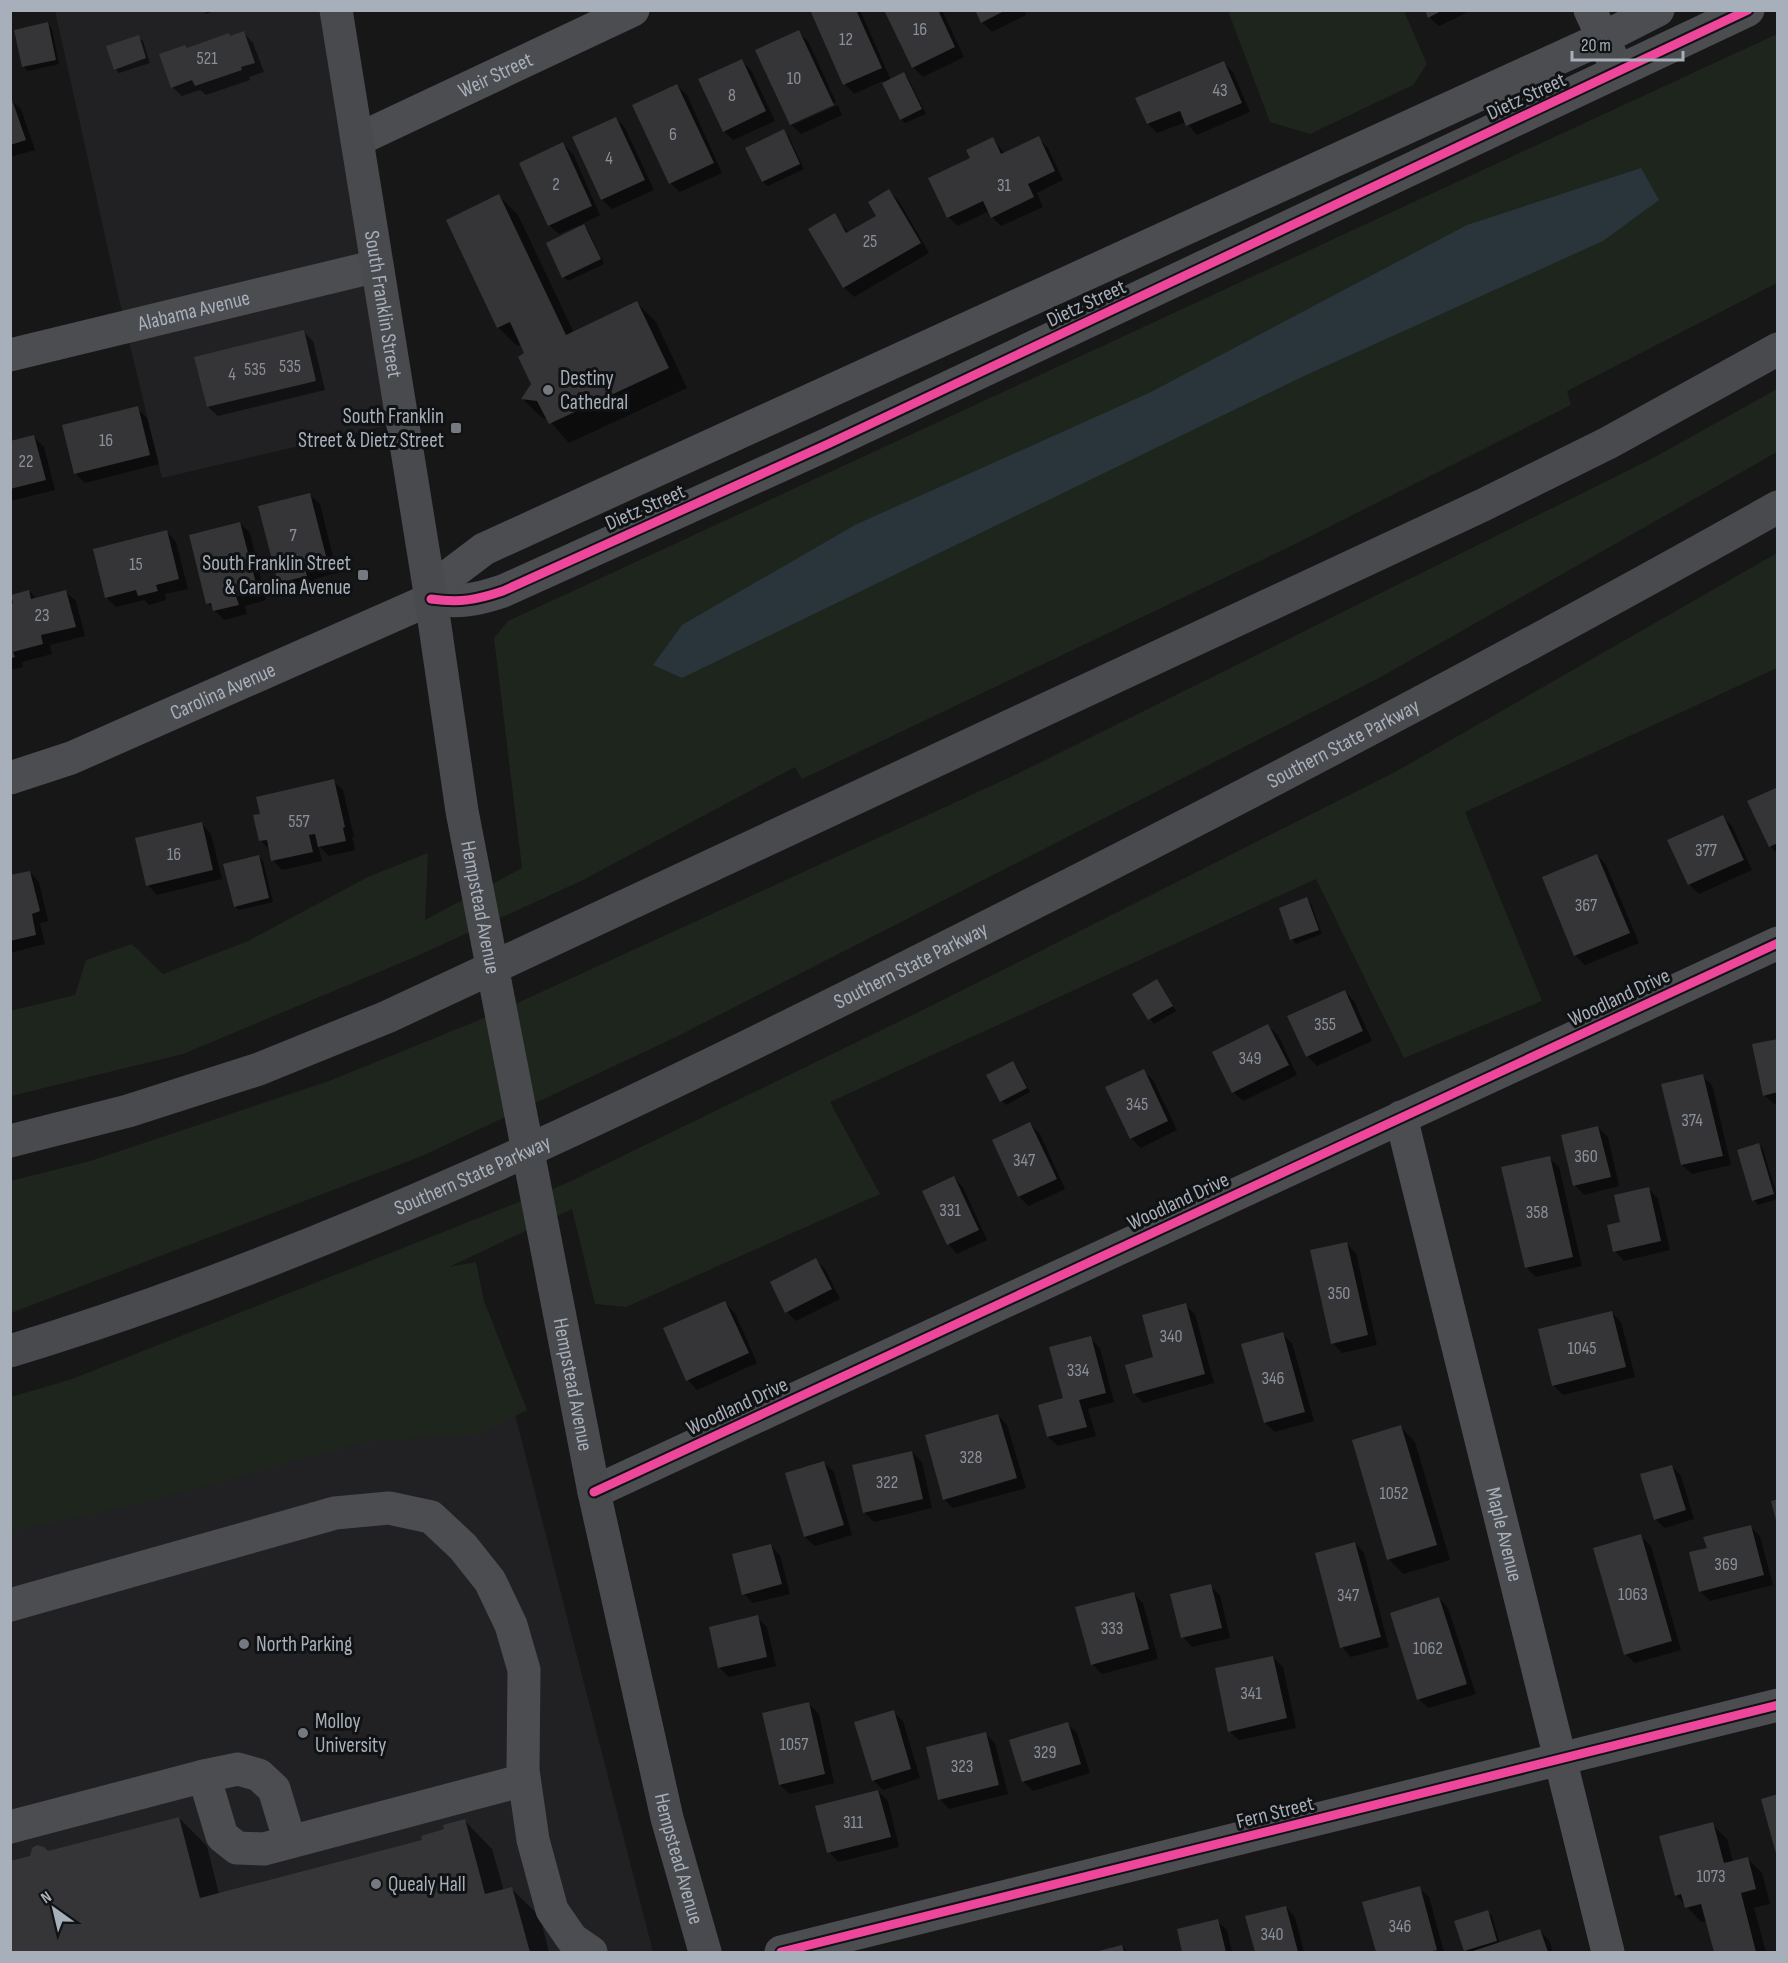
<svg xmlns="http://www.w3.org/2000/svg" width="1788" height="1963" font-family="'Sofia Sans Condensed',sans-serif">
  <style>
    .built { fill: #212124 }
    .green { fill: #1d251d }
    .water { fill: #29353b }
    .shadow { fill: #0007 }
    .building { fill: #353537 }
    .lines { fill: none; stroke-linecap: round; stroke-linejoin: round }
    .minor { stroke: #4b4d51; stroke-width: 33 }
    .major { stroke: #484a4d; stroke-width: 33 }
    .highway { stroke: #494a4d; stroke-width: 33 }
    .cycleway-casing { stroke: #111214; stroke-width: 13 }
    .cycleway { stroke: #ed469a; stroke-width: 9 }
    .poi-dot { fill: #757a81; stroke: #111214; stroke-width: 2 }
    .labels { text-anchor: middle; stroke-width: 6; stroke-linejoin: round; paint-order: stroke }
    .number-label { font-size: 18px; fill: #8a9099 }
    .street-label { font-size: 21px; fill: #a7afba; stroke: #111214 }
    .poi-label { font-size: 21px; fill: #a7afba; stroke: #111214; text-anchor: start }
  </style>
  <rect width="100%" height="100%" fill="#171718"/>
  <path class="built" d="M55,11H334L397,423L162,478L124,321Z
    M510,1395L653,1952H11L10,1513Z"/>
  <path class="green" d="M1228,11H1404L1427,64L1413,85L1310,134L1270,122Z
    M1777,34V283L1567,391L1571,405L1287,548L802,779L795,767L581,881L415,957L183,1054L11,1096L10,1011L75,995L86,960L132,944L163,974L248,941L368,877L428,853L425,920L522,868L494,638L508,621Z
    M1777,389V452L1379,678L676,1037L422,1156L11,1313L10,1181L90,1161L329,1081L489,1016L1015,775L1655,457Z
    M1777,553V668L1465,812L1542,1001L1404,1058L1316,879L830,1102L880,1194L626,1307L595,1304L572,1209L449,1267L476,1262L484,1301L527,1410L479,1434L366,1442L147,1502L11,1532V1397L72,1379L567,1183L935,1004L1395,772Z"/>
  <path class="water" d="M1641,168L1659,200L1603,241L1304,376L682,678L653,665L682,625L855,525L1151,392L1467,225Z"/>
  <path class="shadow" d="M203,10H218L206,14Z
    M812,10H860L891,80L904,74L908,78L926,114L905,123L901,119L882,81L854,94L845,84Z
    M886,10H942L964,57L923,77L913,67Z
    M976,10H1024L1026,15L992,32L982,22Z
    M1426,10H1472L1439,26L1429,17Z
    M48,24L52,29L59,64L28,71L24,67Z
    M798,32L808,41L836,102L793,122V125L838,105L842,115L801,134L791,124Z
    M244,33L253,43L264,72L249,77L250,80L206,95L200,90L182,96L172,87L187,49Z
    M138,37L143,41L150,63L119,73L115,69Z
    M741,60L751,70L775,121L733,140L724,131Z
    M1224,63L1233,72L1250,112L1197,135L1186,122L1157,133L1148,124Z
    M677,86L687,95L722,173L680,192L670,183Z
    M10,99L21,109L35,150L10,157Z
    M616,118L625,128L654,190L612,209L602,200L574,137Z
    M783,131L788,135L804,169L768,186L763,182L747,148Z
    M1038,138L1048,148L1063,180L1037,193L1043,207L1001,226L992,217L989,211L958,226L948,217L972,159L993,139L1005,154Z
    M563,144L573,154L600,215L582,224L588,230L604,264L568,281L564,277L582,227L580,225L559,234L549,225Z
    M889,191L899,201L929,253L854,297L844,287L810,229L834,215L849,233L878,216Z
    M499,196L518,215L574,333L637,303L656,322L687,388L569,443L548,419L542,418L523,399L533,384L526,354L522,344L517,346L498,327Z
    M304,332L313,341L325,390L218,416L208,407Z
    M137,408L147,418L159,464L85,483L76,474L64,426Z
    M34,437L44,447L55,490L10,501V443Z
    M310,495L320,504L337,573L314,579L316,585L289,592L279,582Z
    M240,523L250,533L266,600L245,606L247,614L224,620L208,603Z
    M167,532L176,542L188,589L165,594L166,600L149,605L144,600L116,607L106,597Z
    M29,591L37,599L66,592L76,601L85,636L50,645L52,654L22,662L23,667L10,670V606Z
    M333,781L343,790L354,837H352L355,850L329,856L318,845L322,861L282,870L273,860L271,851L260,840L262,815Z
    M1778,789V854L1770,846Z
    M1722,817L1732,826L1752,870L1699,894L1689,884Z
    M202,824L211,834L222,879L157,895L148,885Z
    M1597,855L1606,865L1639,943L1585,965L1575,955Z
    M259,857L263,861L273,902L239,910L235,906Z
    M30,872L39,882L48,921L40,923L45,944L10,953V877Z
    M1307,899L1311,904L1322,934L1296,944L1292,939Z
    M1157,981L1176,1011L1154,1024L1134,995Z
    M1345,991L1354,1001L1372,1041L1317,1066L1307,1056L1289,1017Z
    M1268,1026L1278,1035L1297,1075L1243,1101L1233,1092Z
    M1778,1041V1104H1774L1764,1095Z
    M1012,1063L1017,1067L1030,1092L1006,1105L1002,1101Z
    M1143,1071L1153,1080L1177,1130L1141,1148L1131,1138Z
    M1702,1076L1712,1085L1731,1165L1692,1174L1682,1165Z
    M1030,1124L1040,1134L1065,1189L1029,1206L1019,1197L994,1141Z
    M1598,1127L1608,1137L1619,1186L1584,1195L1575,1185Z
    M1758,1145L1763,1149L1778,1199L1758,1205L1754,1200Z
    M1549,1158L1559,1167L1582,1266L1536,1277L1526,1267Z
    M954,1178L963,1187L987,1240L957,1254L948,1244Z
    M1649,1189L1658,1199L1670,1250L1624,1261L1615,1251Z
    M1346,1243L1356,1253L1377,1345L1342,1353L1333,1343Z
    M816,1260L825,1269L840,1299L796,1321L787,1312Z
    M725,1303L735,1313L757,1363L697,1390L688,1380Z
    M1185,1305L1195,1314L1214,1383L1143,1403L1134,1393Z
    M1611,1312L1621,1322L1635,1377L1563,1395L1553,1385Z
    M1282,1334L1292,1343L1314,1421L1275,1432L1265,1423Z
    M1090,1338L1100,1348L1114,1402L1088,1409L1096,1436L1058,1446L1048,1437Z
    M998,1415L1007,1425L1026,1488L953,1508L944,1499Z
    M1401,1427L1415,1442L1450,1560L1403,1574L1389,1559Z
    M912,1452L922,1462L932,1508L874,1522L864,1512Z
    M824,1463L834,1472L852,1535L815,1546L805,1537Z
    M1672,1466L1681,1476L1694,1519L1665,1528L1655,1519Z
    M1750,1526L1760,1536L1773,1585L1710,1601L1700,1591L1708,1549Z
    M1641,1536L1651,1546L1681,1650L1635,1663L1625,1654Z
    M1355,1543L1364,1553L1389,1647L1351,1657L1342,1647Z
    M771,1546L780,1555L790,1594L753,1603L744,1594Z
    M1210,1586L1220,1595L1230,1638L1192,1647L1183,1637Z
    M1133,1593L1143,1603L1158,1659L1102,1674L1092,1664Z
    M1439,1598L1448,1608L1476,1694L1428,1708L1419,1699Z
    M757,1617L767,1627L776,1666L729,1677L719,1667Z
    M1273,1657L1283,1667L1296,1728L1239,1740L1229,1731Z
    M809,1704L819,1714L834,1783L790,1794L780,1785Z
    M893,1712L903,1721L920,1778L883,1790L873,1780Z
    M1068,1724L1077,1733L1090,1773L1033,1791L1023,1781Z
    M986,1734L995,1743L1008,1794L949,1809L940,1799Z
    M878,1791L888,1801L899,1847L838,1862L829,1852Z
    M179,1818L207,1846L219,1894L424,1841L465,1821L492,1849L504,1891L512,1889L540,1917L549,1952H10V1862Z
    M1712,1824L1727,1839L1733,1862L1747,1858L1762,1873L1770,1904L1754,1908L1766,1952H1716L1707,1921L1701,1922L1676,1895Z
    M1419,1888L1429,1897L1444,1952H1378L1364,1903Z
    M1286,1907L1295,1917L1304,1952H1256L1247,1917Z
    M1487,1912L1492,1916L1500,1944L1540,1931L1549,1940L1553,1952H1467L1456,1922Z
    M1217,1921L1227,1930L1232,1952H1184L1178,1930Z
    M1122,1946L1128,1952H1098Z"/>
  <path class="building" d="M810,10H856L882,68L843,85Z
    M884,10H938L955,47L912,68Z
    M975,10H1006L981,23Z
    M1425,10H1443L1428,18Z
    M48,22L56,60L22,67L14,30Z
    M799,30L834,105L790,125L755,50Z
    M244,31L255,63L241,67L242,70L195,86L192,80L171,88L159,54L185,45L187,48L229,33L230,36Z
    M139,35L146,58L114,70L106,46Z
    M742,59L766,111L723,132L698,79Z
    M1224,61L1242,103L1186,126L1180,111L1147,124L1135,98Z
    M904,72L922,109L900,120L882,83Z
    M677,84L714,163L669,184L632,105Z
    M10,94L26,140L10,145Z
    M616,117L645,180L601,200L572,137Z
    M784,129L800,164L762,182L745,148Z
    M1039,136L1055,171L1028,184L1034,197L991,218L983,201L947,218L928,178L970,158L966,150L993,137L1001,154Z
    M563,142L592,206L548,226L519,163Z
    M889,189L921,243L843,288L808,229L835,213L846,233L876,216L868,202Z
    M499,194L566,335L637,301L669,368L549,424L537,401L521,399L531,384L518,357L524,353L510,322L497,328L446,220Z
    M584,224L601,259L562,278L546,243Z
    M304,330L316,381L207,407L194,357Z
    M138,406L150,455L74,474L62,425Z
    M34,435L46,480L10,489V441Z
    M310,493L328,564L305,569L307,576L278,583L258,506Z
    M240,522L258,591L236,596L239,605L213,611L211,603L206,604L189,535Z
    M167,530L179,579L156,585L158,591L138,596L136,590L105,598L93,549Z
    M29,590L31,599L66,590L76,627L41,635L43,644L13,652L15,657L10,659V604L13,603L11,595Z
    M334,779L345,827L343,828L346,841L318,847L315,834L309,835L313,852L271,861L267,840L259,841L253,815L260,814L256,797Z
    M1778,787V843L1769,847L1747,801Z
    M1723,815L1744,860L1688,885L1667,840Z
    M202,822L213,870L146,886L135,838Z
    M1597,854L1630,933L1574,956L1542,877Z
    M259,855L269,898L234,907L223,864Z
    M30,871L40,911L32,914L36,935L10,941V875Z
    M1307,897L1319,930L1290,940L1279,908Z
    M1157,979L1173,1006L1148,1020L1132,994Z
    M1345,990L1363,1031L1306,1057L1287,1016Z
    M1268,1024L1289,1065L1232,1093L1212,1052Z
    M1778,1039V1092L1763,1096L1752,1044Z
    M1013,1061L1027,1088L1000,1102L986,1075Z
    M1144,1069L1168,1121L1130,1139L1105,1087Z
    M1703,1074L1723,1156L1681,1165L1661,1084Z
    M1030,1122L1057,1179L1018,1197L992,1140Z
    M1598,1126L1611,1177L1573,1186L1561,1135Z
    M1759,1143L1774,1194L1752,1201L1737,1150Z
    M1550,1156L1573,1257L1525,1268L1501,1167Z
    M954,1176L979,1230L947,1245L922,1191Z
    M1649,1187L1661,1241L1613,1252L1607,1225L1620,1222L1614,1195Z
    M1347,1242L1368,1335L1331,1344L1310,1250Z
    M816,1258L832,1289L785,1313L770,1282Z
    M725,1301L749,1353L686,1381L663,1328Z
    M1186,1303L1205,1374L1133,1394L1125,1365L1153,1357L1142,1315Z
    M1612,1311L1626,1367L1552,1386L1538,1329Z
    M1283,1332L1305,1412L1264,1423L1241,1344Z
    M1091,1336L1106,1393L1079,1400L1087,1427L1047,1437L1038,1405L1063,1398L1049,1347Z
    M998,1414L1017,1478L943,1500L925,1435Z
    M1401,1425L1437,1545L1387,1560L1352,1440Z
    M912,1451L923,1499L863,1513L852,1465Z
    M824,1461L844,1525L804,1537L785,1473Z
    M1672,1465L1686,1510L1654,1520L1640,1474Z
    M1778,1499V1524H1777L1771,1501Z
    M1751,1525L1764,1575L1699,1592L1689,1552L1707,1548L1703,1537Z
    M1641,1534L1672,1641L1624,1655L1593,1548Z
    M1355,1542L1381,1637L1340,1648L1315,1553Z
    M771,1544L782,1584L742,1595L732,1554Z
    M1211,1584L1222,1628L1181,1638L1170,1594Z
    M1134,1592L1149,1649L1091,1665L1075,1607Z
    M1439,1597L1467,1684L1417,1700L1390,1613Z
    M758,1615L767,1657L718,1668L709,1627Z
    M1273,1656L1287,1718L1228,1732L1215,1668Z
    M809,1702L825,1774L779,1785L762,1713Z
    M894,1710L911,1769L872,1781L854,1722Z
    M1068,1722L1081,1764L1022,1782L1009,1740Z
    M986,1732L999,1785L938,1800L926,1747Z
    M878,1790L891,1837L827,1853L815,1806Z
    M1778,1794V1857H1777L1761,1799Z
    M179,1817L200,1898L422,1840L421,1836L444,1829L443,1825L465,1819L485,1894L512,1887L530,1952H10V1861L30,1856L32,1848L37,1845L44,1847L48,1851Z
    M1713,1822L1724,1863L1748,1857L1756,1889L1741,1893L1756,1952H1714L1701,1904L1685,1908L1681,1894L1675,1896L1659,1836Z
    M1420,1886L1437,1950L1428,1952H1376L1362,1902Z
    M1286,1906L1298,1952H1255L1245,1916Z
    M1488,1910L1497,1941L1464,1951L1454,1921Z
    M1218,1919L1226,1952H1182L1177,1929Z
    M1540,1929L1548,1952H1470Z
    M1122,1945L1124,1952H1095Z"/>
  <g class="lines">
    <g class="minor">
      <path d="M1590,10L1612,58"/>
      <path id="s1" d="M357,140L633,10"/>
      <path id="s2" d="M10,355L377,266"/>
      <path d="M431,599C460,603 476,600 503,591L828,444L1748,10"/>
      <path d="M431,599L447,577L484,549L1603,38L1658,10"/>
      <path id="s3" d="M10,778L71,758L431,599"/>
      <path id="s4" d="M1401,1117L1608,1952"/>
      <path d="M594,1492L1778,943"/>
      <path d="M10,1605L335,1513L389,1508L431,1517L463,1547L490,1581L511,1625L524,1670L523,1770L533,1840L552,1910L572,1939L591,1952"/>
      <path d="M204,1776L238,1769L259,1775L274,1789L290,1842"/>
      <path d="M10,1827L204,1776L222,1836L237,1848L264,1849L524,1780"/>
      <path d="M781,1952L1778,1705"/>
    </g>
    <path class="major" id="s5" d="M336,10L431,599L462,811L594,1492L667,1818L705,1952"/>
    <g class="highway">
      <path d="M10,1141L128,1111L259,1069L387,1017L1483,505L1608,443L1778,349"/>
      <path id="s6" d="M10,1351C325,1255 622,1110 915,963C1206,817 1494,667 1778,507"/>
    </g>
    <g class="cycleway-casing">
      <path id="cycleway" d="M431,599C460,603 476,600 503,591L828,444L1748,10
        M594,1492L1778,943
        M781,1952L1778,1705"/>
    </g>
    <use href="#cycleway" class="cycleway"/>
  </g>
  <g class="poi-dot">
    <circle cx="548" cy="390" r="6"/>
    <rect x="450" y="422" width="12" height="12" rx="3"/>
    <rect x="357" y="569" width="12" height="12" rx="3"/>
    <circle cx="244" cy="1644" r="6"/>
    <circle cx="303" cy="1733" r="6"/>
    <circle cx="376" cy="1884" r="6"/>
  </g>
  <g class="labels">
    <g class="number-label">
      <text x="920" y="35">16</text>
      <text x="846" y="45">12</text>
      <text x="207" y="64">521</text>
      <text x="794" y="84">10</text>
      <text x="1220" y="96">43</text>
      <text x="732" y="101">8</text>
      <text x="673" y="140">6</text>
      <text x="609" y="164">4</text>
      <text x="556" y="190">2</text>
      <text x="1004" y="191">31</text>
      <text x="870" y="247">25</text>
      <text x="290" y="372">535</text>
      <text x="255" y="375">535</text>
      <text x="232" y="380">4</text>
      <text x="106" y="446">16</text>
      <text x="26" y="467">22</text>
      <text x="293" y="541">7</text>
      <text x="136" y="570">15</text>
      <text x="42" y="621">23</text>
      <text x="299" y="827">557</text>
      <text x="1706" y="856">377</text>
      <text x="174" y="860">16</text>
      <text x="1586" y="911">367</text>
      <text x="1325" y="1030">355</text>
      <text x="1250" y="1064">349</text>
      <text x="1137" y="1110">345</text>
      <text x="1692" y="1126">374</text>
      <text x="1586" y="1162">360</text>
      <text x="1024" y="1166">347</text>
      <text x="950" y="1216">331</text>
      <text x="1537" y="1218">358</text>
      <text x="1339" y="1299">350</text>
      <text x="1171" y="1342">340</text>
      <text x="1582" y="1354">1045</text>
      <text x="1078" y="1376">334</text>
      <text x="1273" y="1384">346</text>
      <text x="971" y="1463">328</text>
      <text x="887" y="1488">322</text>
      <text x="1394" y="1499">1052</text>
      <text x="1726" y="1570">369</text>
      <text x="1633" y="1600">1063</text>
      <text x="1348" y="1601">347</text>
      <text x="1112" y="1634">333</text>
      <text x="1428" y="1654">1062</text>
      <text x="1251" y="1699">341</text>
      <text x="794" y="1750">1057</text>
      <text x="1045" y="1758">329</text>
      <text x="962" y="1772">323</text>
      <text x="853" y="1828">311</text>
      <text x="1711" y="1882">1073</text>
      <text x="1400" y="1932">346</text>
      <text x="1272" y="1940">340</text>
    </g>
    <g class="street-label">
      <text dy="7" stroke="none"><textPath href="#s1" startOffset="153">Weir Street</textPath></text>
      <text transform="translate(1526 96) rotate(-25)" y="7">Dietz Street</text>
      <text transform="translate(1086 303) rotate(-25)" y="7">Dietz Street</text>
      <text dy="7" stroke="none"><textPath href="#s5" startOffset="298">South Franklin Street</textPath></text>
      <text dy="7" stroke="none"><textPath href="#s2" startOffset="189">Alabama Avenue</textPath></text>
      <text transform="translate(645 507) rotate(-24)" y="7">Dietz Street</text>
      <text dy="7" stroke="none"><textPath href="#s3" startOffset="230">Carolina Avenue</textPath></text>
      <text dy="7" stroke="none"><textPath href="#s6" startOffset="1467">Southern State Parkway</textPath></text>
      <text dy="7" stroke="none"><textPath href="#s5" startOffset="909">Hempstead Avenue</textPath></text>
      <text dy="7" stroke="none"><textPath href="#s6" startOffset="981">Southern State Parkway</textPath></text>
      <text transform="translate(1619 997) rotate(-25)" y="7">Woodland Drive</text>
      <text dy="7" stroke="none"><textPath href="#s6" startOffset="495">Southern State Parkway</textPath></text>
      <text transform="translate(1178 1201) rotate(-25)" y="7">Woodland Drive</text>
      <text dy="7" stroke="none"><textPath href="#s5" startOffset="1395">Hempstead Avenue</textPath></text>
      <text transform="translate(737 1406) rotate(-25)" y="7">Woodland Drive</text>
      <text dy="7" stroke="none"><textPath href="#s4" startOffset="430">Maple Avenue</textPath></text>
      <text transform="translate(1275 1812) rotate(-14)" y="7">Fern Street</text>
      <text dy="7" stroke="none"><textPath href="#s5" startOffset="1881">Hempstead Avenue</textPath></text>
    </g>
    <g class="poi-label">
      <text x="560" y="385">Destiny<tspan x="560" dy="24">Cathedral</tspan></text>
      <text x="444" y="423" text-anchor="end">South Franklin<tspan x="444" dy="24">Street &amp; Dietz Street</tspan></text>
      <text x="351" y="570" text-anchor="end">South Franklin Street<tspan x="351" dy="24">&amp; Carolina Avenue</tspan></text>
      <text x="256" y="1651">North Parking</text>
      <text x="315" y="1728">Molloy<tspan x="315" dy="24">University</tspan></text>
      <text x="388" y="1891">Quealy Hall</text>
    </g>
  </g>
  <rect width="1788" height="1963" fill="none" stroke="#a7afba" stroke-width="24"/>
  <g transform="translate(54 1909) rotate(326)" stroke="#111214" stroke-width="4.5" paint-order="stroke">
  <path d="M0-4.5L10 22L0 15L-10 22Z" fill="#a7afba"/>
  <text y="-9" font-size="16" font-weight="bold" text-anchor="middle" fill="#a7afba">N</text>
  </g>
  <path d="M1572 51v9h111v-9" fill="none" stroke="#a7afba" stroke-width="3"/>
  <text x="1581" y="51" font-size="18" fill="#a7afba" stroke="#111214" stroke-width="4.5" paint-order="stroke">20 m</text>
</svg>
